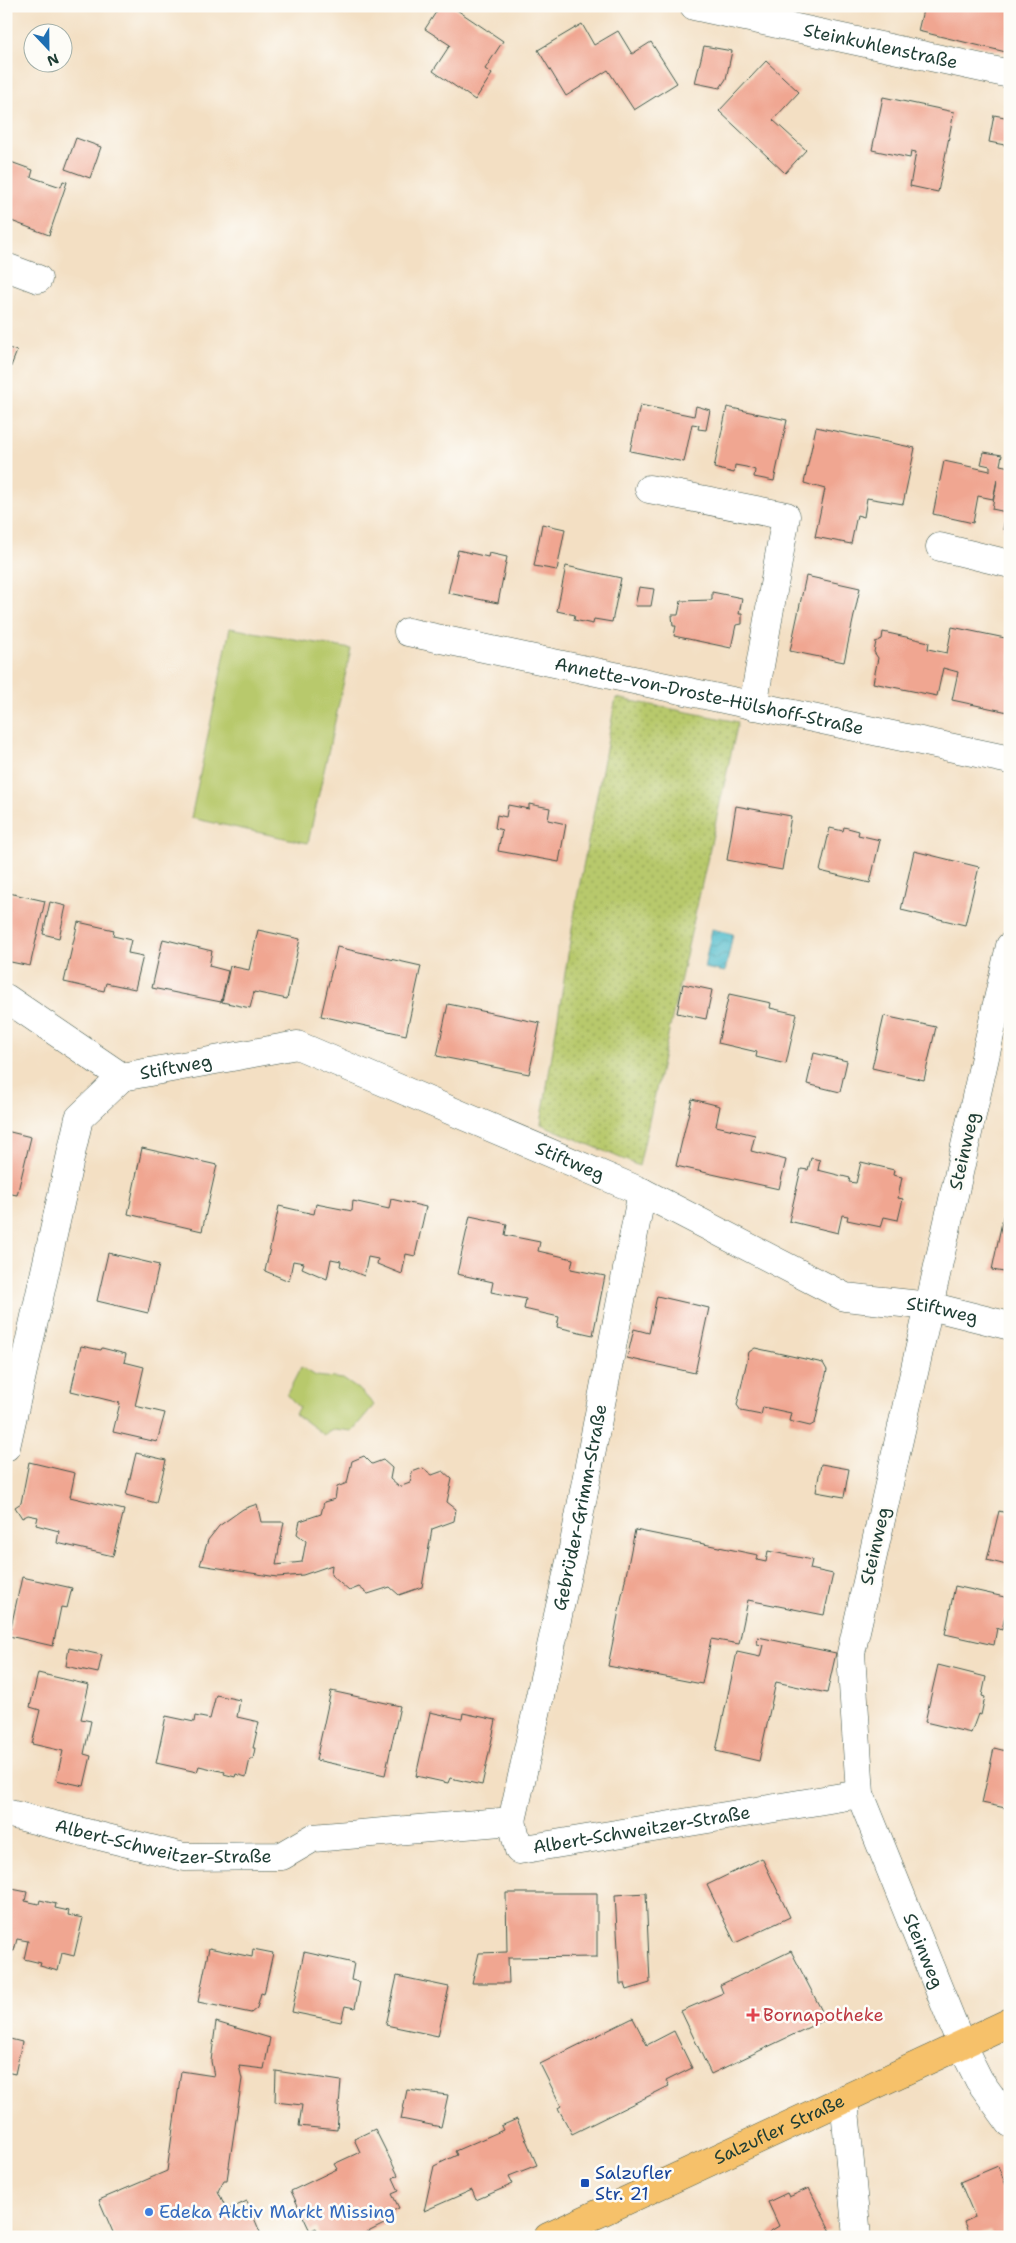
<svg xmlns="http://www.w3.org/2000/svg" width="1016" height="2243" font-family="'Shantell Sans',sans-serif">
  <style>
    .grass { fill: url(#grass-dots); stroke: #6c8350 }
    .green { fill: #b8c96c; stroke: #6c8350 }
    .water { fill: url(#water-waves); stroke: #387c80 }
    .building { fill: #f0a691 }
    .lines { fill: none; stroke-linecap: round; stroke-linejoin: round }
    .minor-casing { stroke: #3f5549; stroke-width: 29 }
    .major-casing { stroke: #3f5549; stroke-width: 29 }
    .minor { stroke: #fff; stroke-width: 28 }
    .major { stroke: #f6c16b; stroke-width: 28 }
    .health-dot { fill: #e0444e; stroke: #fdfcf7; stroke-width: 2 }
    .transit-dot { fill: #1a4fb4; stroke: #fdfcf7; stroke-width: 2 }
    .shop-dot { fill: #3f7fe0; stroke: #fdfcf7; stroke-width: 2 }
    .labels { text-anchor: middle; stroke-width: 5; stroke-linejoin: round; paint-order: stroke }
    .street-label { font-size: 18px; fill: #1f3d34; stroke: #fdfcf7 }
    .health-label { font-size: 18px; fill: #be3a42; stroke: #fdfcf7; text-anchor: start }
    .transit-label { font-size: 18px; fill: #164399; stroke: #fdfcf7; text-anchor: start }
    .shop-label { font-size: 18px; fill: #366cbe; stroke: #fdfcf7; text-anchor: start }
  </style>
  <defs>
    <pattern id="grass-dots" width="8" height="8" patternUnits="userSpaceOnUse" patternTransform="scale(1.25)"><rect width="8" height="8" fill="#b8c96c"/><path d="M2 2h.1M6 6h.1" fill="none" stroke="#95a45a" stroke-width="1.8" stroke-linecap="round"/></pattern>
    <pattern id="water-waves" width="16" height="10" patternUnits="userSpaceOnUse" patternTransform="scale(1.25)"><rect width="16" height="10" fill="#50bbcb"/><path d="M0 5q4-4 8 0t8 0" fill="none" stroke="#4299a6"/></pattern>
  </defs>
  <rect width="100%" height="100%" fill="#fdfcf7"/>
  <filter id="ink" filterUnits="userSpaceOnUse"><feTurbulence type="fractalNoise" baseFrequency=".02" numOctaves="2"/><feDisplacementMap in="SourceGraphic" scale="10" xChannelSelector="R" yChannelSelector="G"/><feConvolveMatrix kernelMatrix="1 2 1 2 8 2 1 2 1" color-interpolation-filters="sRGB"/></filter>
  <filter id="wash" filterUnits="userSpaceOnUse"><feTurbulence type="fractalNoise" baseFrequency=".0096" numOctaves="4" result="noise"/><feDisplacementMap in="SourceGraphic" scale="20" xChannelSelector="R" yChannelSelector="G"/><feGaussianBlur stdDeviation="1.12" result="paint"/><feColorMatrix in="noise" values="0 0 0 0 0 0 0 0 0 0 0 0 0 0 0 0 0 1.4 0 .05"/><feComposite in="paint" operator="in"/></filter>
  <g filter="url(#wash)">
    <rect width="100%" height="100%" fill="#f3dfc3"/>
    <path class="grass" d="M616,698L738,722L639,1166L541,1124L577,898Z"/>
    <path class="green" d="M230,628L351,649L308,843L191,818Z
      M301,1367L316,1376L343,1379L362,1392L374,1405L352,1431L334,1429L324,1435L295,1414L299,1408L287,1394Z"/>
    <path class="water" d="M712,929L733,934L725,972L704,968Z"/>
    <g id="blocks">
      <path class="building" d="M440,6H451L503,41L485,69L492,74L475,100L433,71L450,45L425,29Z
        M924,6H1010V53L918,31Z
        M582,24L594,45L618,31L632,54L651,42L677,83L634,110L608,70L566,96L538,50Z
        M704,46L732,51L726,79L720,88L695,83Z
        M766,61L799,92L773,120L806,150L785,173L719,111Z
        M883,97L954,112L938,192L910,186L916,152L911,151L910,158L872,150Z
        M994,115L1010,118V146L989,142Z
        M76,138L101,147L90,178L65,169Z
        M8,161L33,170L31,177L61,187L63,181L67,182L49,235L6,219Z
        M6,347L17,351L6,379Z
        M640,405L694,416L696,406L710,410L706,430L698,429L699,425L692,424L684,462L630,451Z
        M727,407L787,420L774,481L754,477L755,470L746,467L735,465L734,473L714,468Z
        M816,427L915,448L903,504L867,498L864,517L857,515L851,544L815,537L825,489L804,483Z
        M984,452L1002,455L1000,465L1010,467V530L1003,529L1006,512L992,509L997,480L993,499L978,496L973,523L933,514L944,461L990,471V466L981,464Z
        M542,524L565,529L557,570L534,566Z
        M458,550L488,557L489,553L507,557L498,603L448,593Z
        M566,566L621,578L612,622L594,619L593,624L574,620L575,615L557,611Z
        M806,576L860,588L844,662L790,651Z
        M639,587L654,589L651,606H635Z
        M712,592L742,598L739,614H742V624L736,625L731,648L674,636L676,626H673L672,615H678L681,601L712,600Z
        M952,627L1010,639L1008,712L952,700L958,672L943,668L937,696L873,683L878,658L874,652L876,642L882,639L883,632L929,642L928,649L947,653Z
        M529,804L550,808L548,820L566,824L559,862L498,851L502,830L495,828L497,815L506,817L508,805L529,809Z
        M736,806L791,816L782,870L727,860Z
        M844,827L859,831L858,835L880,840L870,883L820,871L830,828L843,831Z
        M914,851L979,867L965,925L901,910Z
        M6,888L10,889L9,893L45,901L30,966L6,961Z
        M50,902L66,906L59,938L43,934Z
        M78,922L114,930L113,936L131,940L128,953L143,956L135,989L106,983L104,991L64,982Z
        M258,930L300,939L287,999L254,992L250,1008L222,1002L230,966L249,970Z
        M163,939L212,951L209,966L228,971L221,1002L152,988Z
        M337,947L421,966L406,1035L321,1016Z
        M683,984L712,990L706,1019L677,1013Z
        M729,994L771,1003L770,1008L797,1014L786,1064L756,1057L757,1052L718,1043Z
        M448,1004L540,1023L529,1074L437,1056Z
        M884,1016L936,1027L924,1080L872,1068Z
        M814,1053L847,1061L840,1092L807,1084Z
        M692,1099L720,1106L716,1126L755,1135L751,1151L786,1160L779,1189L676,1166Z
        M6,1131L31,1137L17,1195L6,1193Z
        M142,1148L217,1165L202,1231L128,1214Z
        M811,1158L820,1160L818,1170L850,1178L849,1182L856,1183L861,1162L894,1170L893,1175L902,1177L898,1198L903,1199L898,1220L884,1217L881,1227L847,1220L848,1216L842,1215L838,1233L789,1221L801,1169L808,1170Z
        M391,1199L426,1207L415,1256L406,1254L402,1274L377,1264L378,1259L368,1257L364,1276L340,1266L341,1261L331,1259L327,1279L302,1268L304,1263L293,1261L289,1281L265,1271L279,1206L314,1214L316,1204L352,1211L353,1201L389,1209Z
        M1004,1212L1010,1213V1273L992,1270Z
        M470,1216L507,1224L505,1235L540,1242L538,1251L573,1259L571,1269L605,1276L593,1335L557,1327L559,1317L524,1309L526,1299L491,1292L493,1282L457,1274Z
        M108,1253L159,1265L148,1313L97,1301Z
        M657,1296L709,1308L695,1373L627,1358L634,1329L649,1333Z
        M81,1346L101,1350L102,1348L126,1354L124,1362L144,1367L135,1406L165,1413L157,1442L113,1432L120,1403L71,1391Z
        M755,1348L823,1363L827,1370L815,1423L810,1426L789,1421L791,1413L763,1407L761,1415L741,1411L737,1405L749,1352Z
        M136,1453L166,1460L156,1503L126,1495Z
        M364,1456L372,1464L383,1460L392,1468L390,1479L399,1487L410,1483L412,1472L423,1468L432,1475L443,1471L452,1479L447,1502L456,1509L454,1521L432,1529L422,1587L399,1595L390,1587L368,1594L359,1587L349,1591L331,1575L332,1565L303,1575L277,1577L200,1565L208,1540L219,1526L243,1509L257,1504L261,1522H284L276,1565L302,1562L306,1541L297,1534L300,1521L321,1514L324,1502L335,1499L337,1487L347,1483L352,1461Z
        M29,1462L75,1473L70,1497L124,1510L113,1556L57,1543L59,1531L36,1525L38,1517L28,1515L22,1518L15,1507L21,1503Z
        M821,1464L849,1469L844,1497L816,1492Z
        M999,1511L1010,1514V1566L987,1560Z
        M635,1530L758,1555L757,1560L766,1562L768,1551L812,1560L810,1569L833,1574L824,1615L748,1600L739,1644L711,1639L702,1684L608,1666Z
        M22,1577L72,1588L67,1608L61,1607L53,1646L9,1636Z
        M955,1586L1009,1598L1002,1630L997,1628L994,1645L945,1634Z
        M758,1637L836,1653L827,1693L776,1682L759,1761L716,1751L737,1652L760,1657L763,1645L757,1644Z
        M69,1648L102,1655L98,1673L66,1666Z
        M938,1665L986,1677L982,1696L985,1697L981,1715L978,1714L971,1733L925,1722Z
        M38,1673L89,1685L81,1719L91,1721L84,1754L91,1756L84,1786L56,1780L63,1751L32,1744L40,1710L30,1707Z
        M331,1691L400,1706L385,1775L316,1760Z
        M216,1695L240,1700L237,1717L259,1722L253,1748H255L253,1759H250L246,1777L236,1774L235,1777L224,1774L225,1772L199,1766L197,1772L156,1763L166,1716L194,1722L195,1716L210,1719Z
        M430,1712L462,1719L463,1713L496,1720L482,1785L450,1778L448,1783L416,1776Z
        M994,1748L1010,1752V1809L982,1803Z
        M762,1858L790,1917L735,1943L707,1885Z
        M12,1889L27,1892L25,1901L39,1904L40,1900L56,1904L55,1908L69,1911L68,1915L83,1918L74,1956L62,1953L58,1971L40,1966L41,1963L24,1959L28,1941L17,1939L14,1951L6,1949V1891L11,1892Z
        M506,1893H597V1957L508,1958L509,1983H472L479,1953L507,1952Z
        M646,1893L650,1983L627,1990L625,1984H620L615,1895Z
        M209,1948L252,1957L253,1949L273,1953L264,1994L261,1993L257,2008L251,2013L198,2002Z
        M791,1951L826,2019L711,2074L681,2011L723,1993L720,1985Z
        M304,1952L354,1963L351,1980L360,1982L355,2008L345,2006L341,2022L292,2012Z
        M397,1976L449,1987L438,2036L386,2025Z
        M633,2018L647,2045L674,2031L692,2068L666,2081L669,2086L572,2134L558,2108L561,2106L540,2064Z
        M216,2022L270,2038L264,2069L239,2066L242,2079L227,2180H224L218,2191L227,2210L247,2201L262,2237H115L99,2200L167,2171L181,2071L214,2076L211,2061Z
        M6,2038L22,2042L15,2074L6,2072Z
        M276,2071L341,2081L337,2130L299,2126L302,2105L275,2102Z
        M407,2090L448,2095L441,2127L401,2119Z
        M517,2119L537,2165L509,2176L513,2184L476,2200L472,2190L424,2211L434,2166L457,2155L455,2151L503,2130L501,2126Z
        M375,2129L398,2175L393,2178L399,2191L392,2194L399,2208L385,2215L388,2222L358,2237H320L316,2228L310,2231L291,2191L337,2169L334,2164L360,2152L354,2139Z
        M998,2166L1006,2185L1010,2183V2237H994L991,2230L970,2237L964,2222L975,2217L960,2182Z
        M809,2188L830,2230L816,2237H772L769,2232L779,2226L768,2202L787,2193L789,2197Z"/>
    </g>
  </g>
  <g filter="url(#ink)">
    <use href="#blocks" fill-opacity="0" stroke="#3f5549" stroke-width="1"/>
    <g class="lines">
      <g class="minor-casing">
        <g id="minor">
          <path id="s1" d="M694,6L1010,74"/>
          <path d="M6,267L38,279"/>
          <path d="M649,489L786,516L753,706"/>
          <path d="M940,547L1010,564"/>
          <path id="s2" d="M408,632L1010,760"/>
          <path id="s3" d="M1010,946L851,1653L860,1794L961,2044L979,2080L1010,2123"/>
          <path id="s4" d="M6,998L122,1077L297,1045L642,1192L845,1297L930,1306L1010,1326"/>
          <path d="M6,1447L79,1118L122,1077"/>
          <path id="s5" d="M6,1813L184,1857L282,1856L313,1838L512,1821L519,1850L860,1794"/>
          <path id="s6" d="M512,1821L573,1548L642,1192"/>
          <path d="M844,2099L857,2237"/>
        </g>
      </g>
      <g class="major-casing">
        <g id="major">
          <path id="s7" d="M548,2237L1010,2022"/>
        </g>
      </g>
      <use href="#minor" class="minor"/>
      <use href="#major" class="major"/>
    </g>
  </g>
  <path class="health-dot" d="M750.5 2007.5h5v5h5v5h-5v5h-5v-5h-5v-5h5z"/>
  <rect class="transit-dot" x="580" y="2178" width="10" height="10" rx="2.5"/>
  <circle class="shop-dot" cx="149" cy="2212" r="5"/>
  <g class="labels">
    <g class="street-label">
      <text dy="6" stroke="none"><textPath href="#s1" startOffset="191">Steinkuhlenstraße</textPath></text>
      <text dy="6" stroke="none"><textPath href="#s2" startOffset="308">Annette-von-Droste-Hülshoff-Straße</textPath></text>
      <text dy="6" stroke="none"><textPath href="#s4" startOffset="195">Stiftweg</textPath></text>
      <text transform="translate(964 1151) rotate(-77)" y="6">Steinweg</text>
      <text dy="6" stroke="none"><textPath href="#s4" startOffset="615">Stiftweg</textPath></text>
      <text dy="6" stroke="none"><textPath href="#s4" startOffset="1020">Stiftweg</textPath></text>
      <text dy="6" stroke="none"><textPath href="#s6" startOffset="321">Gebrüder-Grimm-Straße</textPath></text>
      <text transform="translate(875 1546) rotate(-77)" y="6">Steinweg</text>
      <text dy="6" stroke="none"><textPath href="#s5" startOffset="671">Albert-Schweitzer-Straße</textPath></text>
      <text dy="6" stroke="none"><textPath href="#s5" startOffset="161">Albert-Schweitzer-Straße</textPath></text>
      <text dy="6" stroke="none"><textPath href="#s3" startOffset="1035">Steinweg</textPath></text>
      <text dy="6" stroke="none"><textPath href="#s7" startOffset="255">Salzufler Straße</textPath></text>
    </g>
    <g class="health-label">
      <text x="763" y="2021">Bornapotheke</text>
    </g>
    <g class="transit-label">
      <text x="595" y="2179">Salzufler<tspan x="595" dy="21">Str. 21</tspan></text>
    </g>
    <g class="shop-label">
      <text x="159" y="2218">Edeka Aktiv Markt Missing</text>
    </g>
  </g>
  <rect width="1016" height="2243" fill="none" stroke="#fdfcf7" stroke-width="25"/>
  <g transform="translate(48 48) rotate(158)"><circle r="24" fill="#fdfcf7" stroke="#a4b0a9"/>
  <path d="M0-4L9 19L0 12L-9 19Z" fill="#1f6fb2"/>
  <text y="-8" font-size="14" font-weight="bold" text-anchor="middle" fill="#1f3d34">N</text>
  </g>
</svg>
